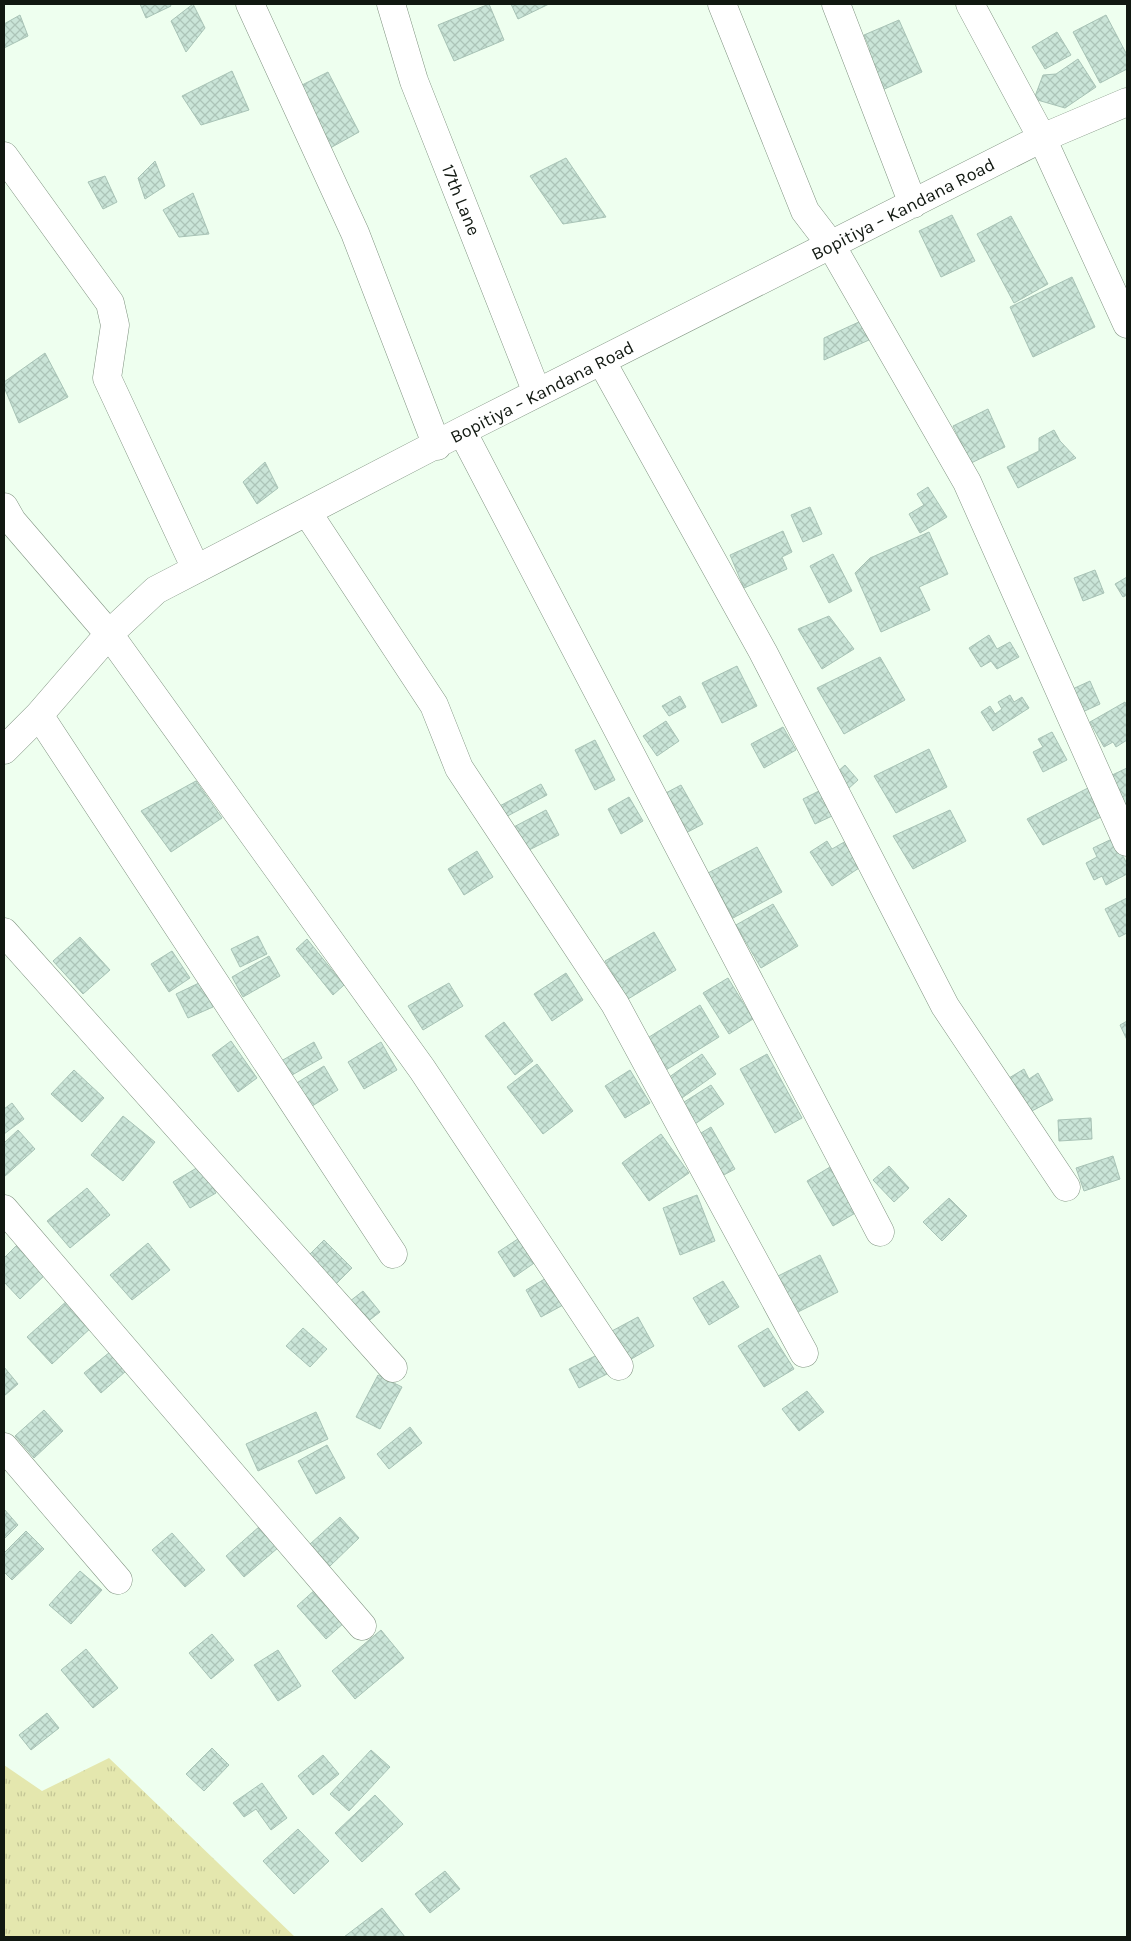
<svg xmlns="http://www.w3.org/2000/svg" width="1131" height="1941" font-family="Karla,sans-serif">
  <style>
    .grass { fill: url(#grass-tufts) }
    .building { fill: url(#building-cross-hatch); stroke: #a8c3b6 }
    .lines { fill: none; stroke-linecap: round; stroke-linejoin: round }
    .minor-casing { stroke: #819482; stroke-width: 29 }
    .minor { stroke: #fff; stroke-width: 28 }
    .labels { text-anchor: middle; stroke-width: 4; stroke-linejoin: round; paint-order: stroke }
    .street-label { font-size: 18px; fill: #111811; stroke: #fff }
  </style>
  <defs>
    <pattern id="grass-tufts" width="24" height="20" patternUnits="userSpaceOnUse" patternTransform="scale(1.25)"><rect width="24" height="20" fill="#e4e7ae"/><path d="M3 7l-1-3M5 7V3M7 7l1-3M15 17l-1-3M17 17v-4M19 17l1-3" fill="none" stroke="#c3c595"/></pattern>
    <pattern id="building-cross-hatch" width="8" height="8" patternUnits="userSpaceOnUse" patternTransform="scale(1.25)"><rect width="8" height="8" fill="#cae5d8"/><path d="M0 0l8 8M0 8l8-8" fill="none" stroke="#acc4b8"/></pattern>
  </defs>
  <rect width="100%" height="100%" fill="#eeffef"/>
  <path class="grass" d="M109,1758L295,1937H4V1765L42,1791Z"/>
  <path class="building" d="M140,4H170L171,6L146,18Z
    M193,4L205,28L186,52L171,21Z
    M489,4L504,40L454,61L438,25Z
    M511,4H549L518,19Z
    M20,15L28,36L4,48V24Z
    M1106,15L1127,55V69L1100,83L1073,32Z
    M899,20L922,72L880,91L867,59L870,49L864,35Z
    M1057,32L1071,55L1045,69L1032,47Z
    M1078,59L1096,87L1065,108L1034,99L1043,75L1056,74Z
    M232,71L249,110L201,125L182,96Z
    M328,72L359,132L323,152L300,86Z
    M566,158L606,217L563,224L530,176Z
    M155,161L165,186L145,199L138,178Z
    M105,176L117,202L103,209L88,182Z
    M193,193L209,234L179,237L163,210Z
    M952,215L975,261L941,277L919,231Z
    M1011,216L1048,284L1014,303L977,234Z
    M1072,277L1095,327L1033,357L1010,307Z
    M861,321L869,340L824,360V338Z
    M45,353L68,397L19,423L4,387V382Z
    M988,409L1005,447L971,463L953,426Z
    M1054,430L1060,441L1076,458L1018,488L1007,467L1039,451V438Z
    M265,462L278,488L257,504L243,482Z
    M928,487L947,517L920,533L909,514L924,505L917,494Z
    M810,507L822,534L803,542L791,515Z
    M783,531L792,552L782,557L787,569L744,588L730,555Z
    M929,532L948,574L919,587L930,610L881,632L855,573L870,558Z
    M833,554L852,591L829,603L810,566Z
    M1095,570L1104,593L1083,601L1074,578Z
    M1127,577V595L1123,597L1115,584Z
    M829,616L854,649L822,669L798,629Z
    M989,635L997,649L1010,642L1019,657L997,669L991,661L981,667L969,648Z
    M880,657L905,700L844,734L817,688Z
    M737,666L757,706L722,723L702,683Z
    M1090,681L1100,704L1076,715L1066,692Z
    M1010,695L1014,702L1022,697L1029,708L993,731L981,712L990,706L995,714L1002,709L998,702Z
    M680,696L686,707L669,716L662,706Z
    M1125,702L1127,707V740L1116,747L1113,742L1104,747L1090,722Z
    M666,721L679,741L657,756L643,736Z
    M783,727L796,750L764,768L751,744Z
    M1052,732L1067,760L1043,772L1033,752L1043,747L1038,739Z
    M595,740L615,780L595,790L575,750Z
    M929,749L947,787L896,813L874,776Z
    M845,765L858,780L848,789L835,774Z
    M1127,768V812L1110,776Z
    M196,781L222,818L171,852L141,811Z
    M541,784L547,795L500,820L494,809Z
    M681,785L703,824L684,834L662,795Z
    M1088,788L1101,817L1043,845L1027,819Z
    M819,791L832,816L815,824L803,799Z
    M629,797L643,821L621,834L608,809Z
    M546,810L559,835L521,854L508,830Z
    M950,810L966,841L913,869L893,836Z
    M1114,838L1127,864V874L1106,885L1102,876L1094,880L1086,863L1097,857L1093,848Z
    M827,841L832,849L846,841L862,866L832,886L810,852Z
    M757,847L782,892L733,918L708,873Z
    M477,851L493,877L464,895L448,869Z
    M1127,898V933L1119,937L1105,909Z
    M773,904L798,946L761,968L736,925Z
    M654,932L676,970L628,999L605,961Z
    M258,936L267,954L240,967L231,949Z
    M80,937L110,970L83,994L53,961Z
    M307,939L344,985L333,995L296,949Z
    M172,951L190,978L169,992L151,964Z
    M269,956L280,976L243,997L232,977Z
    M566,973L583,1000L552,1021L534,994Z
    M728,978L753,1019L729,1034L703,993Z
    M201,982L213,1007L188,1018L176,994Z
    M449,983L463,1006L423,1030L408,1006Z
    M700,1005L719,1037L666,1070L646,1039Z
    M1127,1021V1040L1120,1025Z
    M504,1022L533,1061L515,1075L485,1036Z
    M231,1041L257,1078L238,1092L212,1055Z
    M314,1042L322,1058L285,1079L276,1064Z
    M381,1042L397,1070L364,1089L348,1062Z
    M702,1054L716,1074L679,1100L665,1080Z
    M767,1054L802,1118L775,1133L740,1069Z
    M537,1064L573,1111L543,1134L507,1087Z
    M324,1066L338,1090L309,1108L295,1084Z
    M1024,1069L1029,1079L1038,1073L1053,1100L1028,1113L1009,1078Z
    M74,1070L104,1098L82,1122L51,1094Z
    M630,1070L650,1103L625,1118L605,1086Z
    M711,1085L724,1104L695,1124L681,1104Z
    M12,1103L24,1119L4,1134V1109Z
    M123,1116L155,1142L123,1181L91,1155Z
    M1091,1118L1092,1139L1059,1141L1058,1120Z
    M711,1127L735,1169L720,1177L696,1136Z
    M18,1130L35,1149L4,1177V1143Z
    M661,1134L689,1173L649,1201L622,1163Z
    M1113,1156L1120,1179L1084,1191L1076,1168Z
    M200,1166L216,1193L190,1208L173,1182Z
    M889,1166L909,1188L894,1202L873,1180Z
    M830,1167L857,1212L833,1226L807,1181Z
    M87,1188L110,1215L70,1248L47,1221Z
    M697,1195L715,1241L680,1255L663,1208Z
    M949,1198L967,1216L942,1241L923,1222Z
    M524,1235L540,1259L514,1277L498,1252Z
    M324,1240L352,1268L331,1289L303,1261Z
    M148,1243L170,1270L132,1300L110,1275Z
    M18,1244L46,1274L20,1299L4,1282V1258Z
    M820,1255L838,1292L794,1314L776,1277Z
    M548,1277L563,1305L541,1317L526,1290Z
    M723,1281L739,1307L709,1325L693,1298Z
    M363,1291L380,1312L362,1326L345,1305Z
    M69,1299L94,1325L52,1364L27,1337Z
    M638,1317L654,1346L626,1362L610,1332Z
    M303,1328L327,1349L310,1367L286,1346Z
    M768,1328L794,1369L764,1387L738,1346Z
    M110,1352L126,1371L101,1393L84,1373Z
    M597,1355L607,1374L579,1388L569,1369Z
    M4,1367L18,1384L4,1396Z
    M378,1375L402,1387L380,1429L356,1417Z
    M807,1391L824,1412L799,1431L782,1409Z
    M44,1410L63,1431L34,1458L15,1436Z
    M316,1412L328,1439L258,1471L246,1444Z
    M410,1427L422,1443L389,1469L377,1454Z
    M327,1445L345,1478L316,1494L298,1461Z
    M4,1509L18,1525L4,1539Z
    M340,1517L359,1538L330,1566L310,1544Z
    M260,1526L279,1547L244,1577L226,1556Z
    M26,1531L44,1549L12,1580L4,1572V1553Z
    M172,1533L205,1570L185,1587L152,1550Z
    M80,1571L102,1590L71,1624L49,1605Z
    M317,1588L346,1621L326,1639L297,1606Z
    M381,1630L404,1658L355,1699L332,1671Z
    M212,1634L234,1660L211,1679L189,1653Z
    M86,1649L118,1688L93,1708L61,1670Z
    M278,1650L301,1686L278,1701L254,1665Z
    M47,1713L59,1728L31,1750L19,1735Z
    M212,1748L229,1765L204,1791L186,1774Z
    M371,1750L390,1767L349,1811L330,1794Z
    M323,1755L339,1774L313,1795L298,1776Z
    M262,1783L287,1818L271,1830L256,1809L244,1817L233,1803Z
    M375,1795L403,1824L362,1862L335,1833Z
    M298,1829L329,1861L294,1894L263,1861Z
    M445,1871L460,1889L430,1913L415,1894Z
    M382,1908L405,1937H344Z"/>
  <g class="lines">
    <g class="minor-casing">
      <path id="minor" d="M250,4L355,233L437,446
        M391,4L414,81L537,393
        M722,4L805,211L831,245L967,482L1127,842
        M836,4L913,204
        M970,4L1042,138L1127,324
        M4,156L110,303L115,325L107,378L196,569
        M602,362L763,652L945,1006L1066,1187
        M462,431L880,1232
        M4,507L12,521L109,634L422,1069L619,1366
        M307,512L434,705L459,768L615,1004L804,1353
        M39,715L393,1254
        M4,750L39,715L109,634L156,590L462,431L1042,138L1127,102
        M4,932L393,1368
        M4,1209L362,1626
        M4,1447L118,1580"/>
    </g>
    <use href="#minor" class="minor"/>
  </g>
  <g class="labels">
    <g class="street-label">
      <text transform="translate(461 200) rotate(68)" y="6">17th Lane</text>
      <text transform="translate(903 209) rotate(-27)" y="6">Bopitiya – Kandana Road</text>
      <text transform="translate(542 392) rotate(-27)" y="6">Bopitiya – Kandana Road</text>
    </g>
  </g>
  <rect width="1131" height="1941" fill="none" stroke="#111811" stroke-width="10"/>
</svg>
